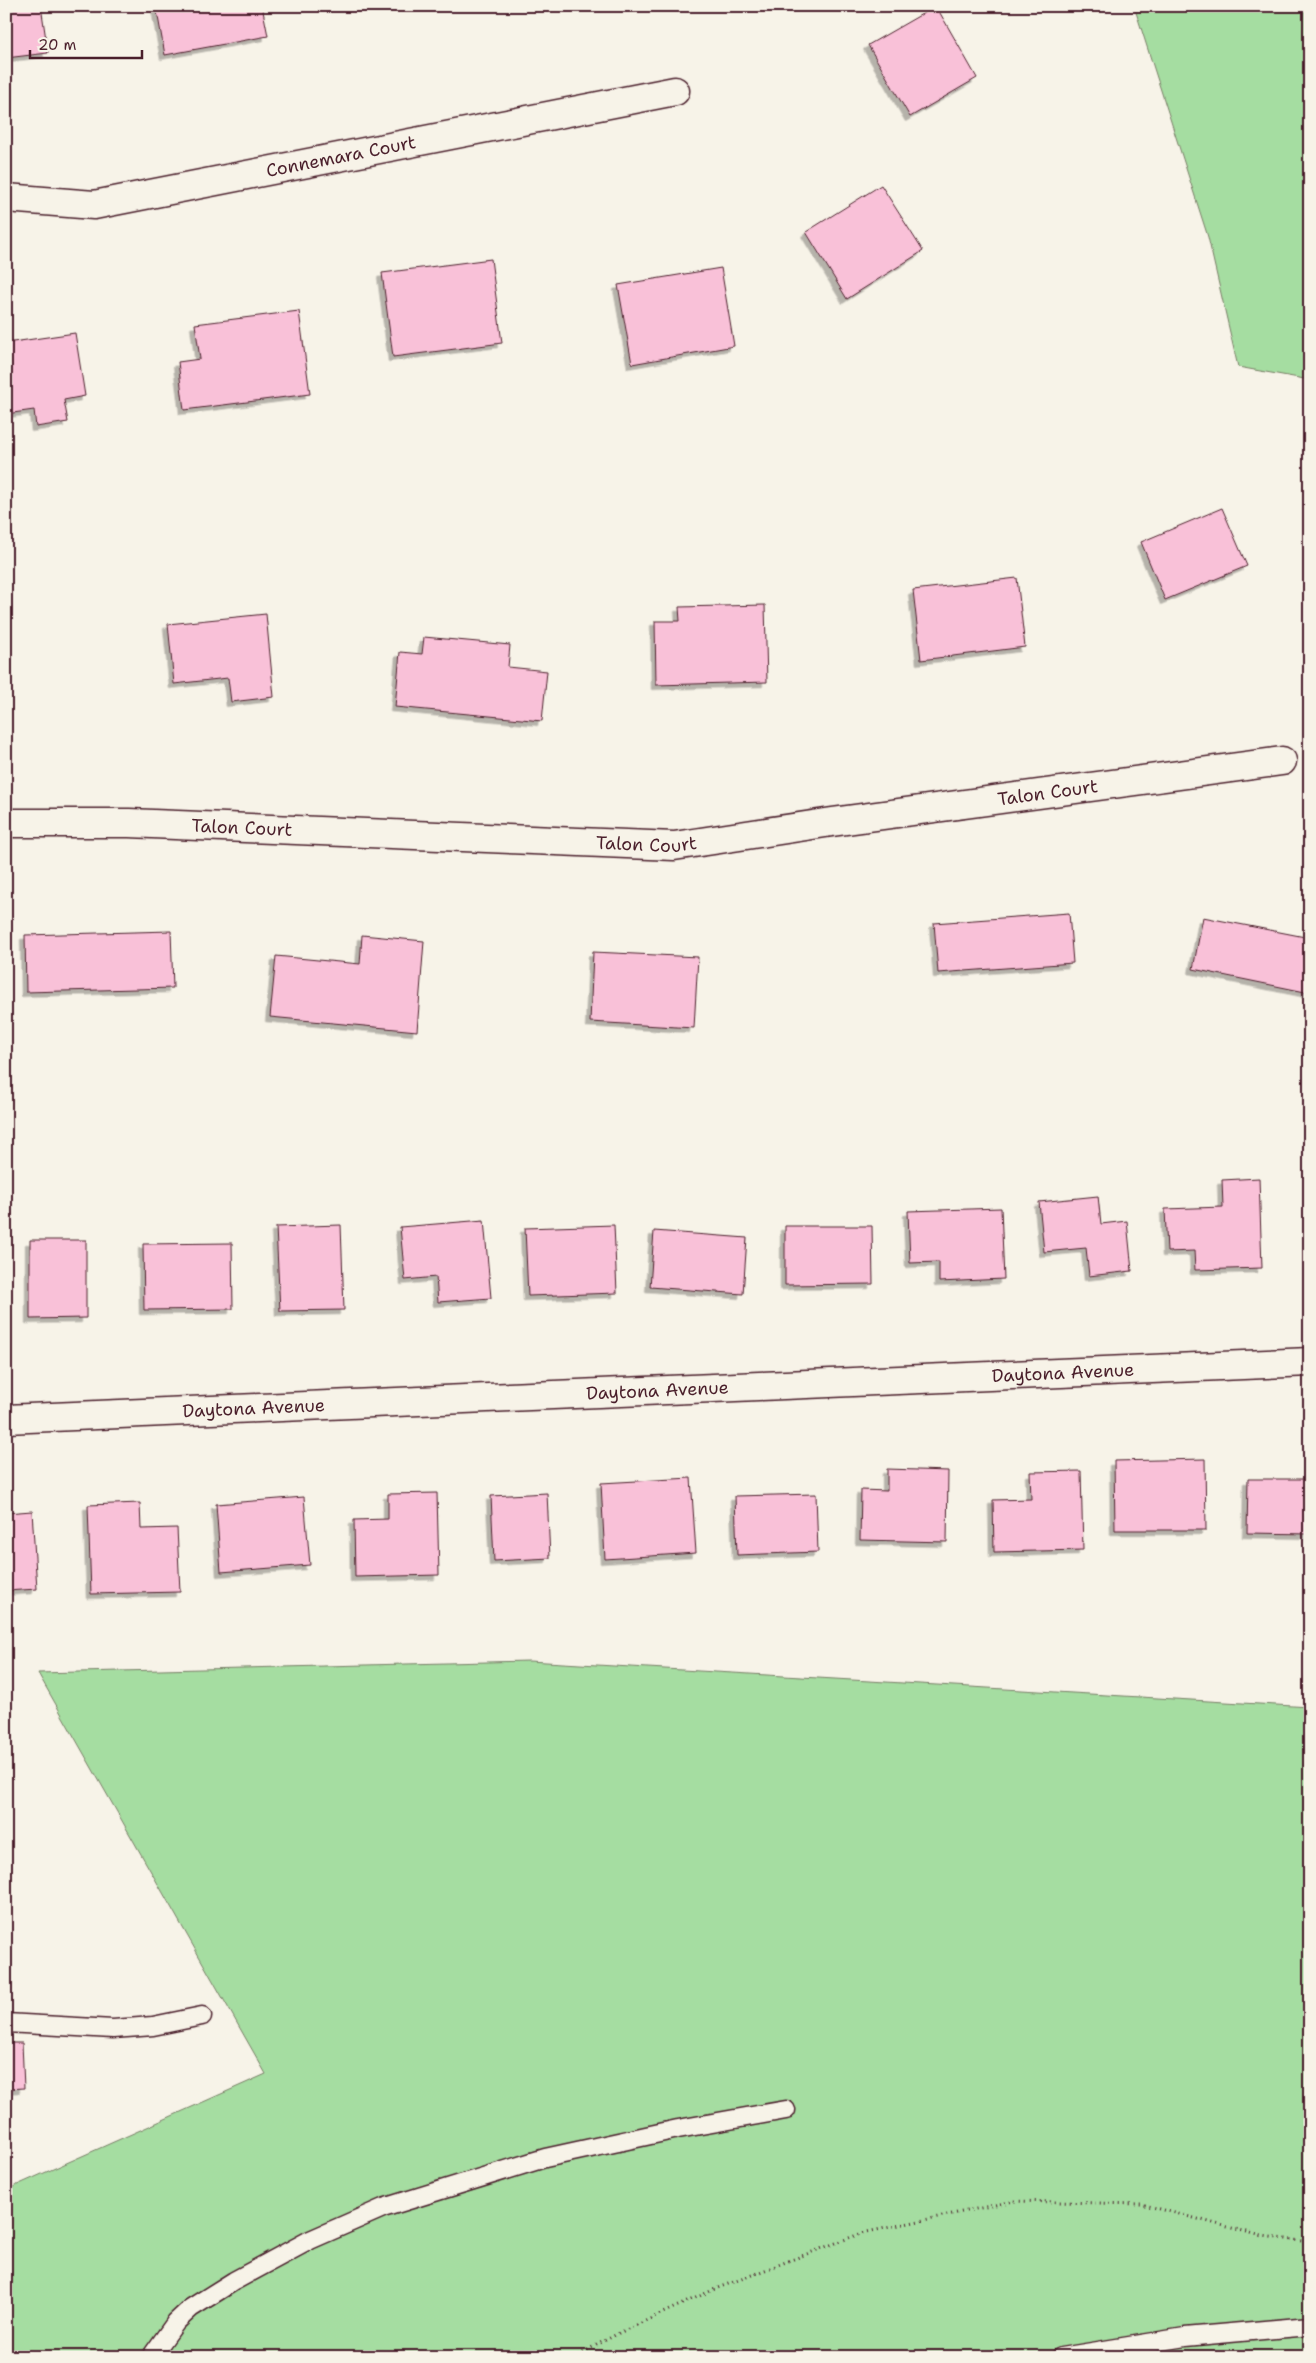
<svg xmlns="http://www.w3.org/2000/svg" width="1316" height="2363" font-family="'Shantell Sans',sans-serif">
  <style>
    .green { fill: #a5dda1; stroke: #787e66 }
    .building { fill: #f9c1d8; stroke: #4a1f2b; filter: url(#shadow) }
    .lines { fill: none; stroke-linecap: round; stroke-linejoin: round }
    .lane-casing { stroke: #4a1f2b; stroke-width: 21 }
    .street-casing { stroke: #4a1f2b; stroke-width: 31 }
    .path { stroke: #4a1f2b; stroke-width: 3; stroke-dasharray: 1 4; stroke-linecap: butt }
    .lane { stroke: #f7f3e8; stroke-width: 18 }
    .street { stroke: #f7f3e8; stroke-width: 28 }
    .labels { text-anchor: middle; stroke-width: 4; stroke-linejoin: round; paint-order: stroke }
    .street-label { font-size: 18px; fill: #4a1f2b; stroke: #f7f3e8 }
  </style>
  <defs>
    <filter id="shadow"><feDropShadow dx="-4.5" dy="4.5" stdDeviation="0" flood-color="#0004"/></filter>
  </defs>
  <rect width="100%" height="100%" fill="#f7f3e8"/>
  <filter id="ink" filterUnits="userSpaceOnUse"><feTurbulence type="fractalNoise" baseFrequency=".02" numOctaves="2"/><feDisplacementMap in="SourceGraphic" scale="10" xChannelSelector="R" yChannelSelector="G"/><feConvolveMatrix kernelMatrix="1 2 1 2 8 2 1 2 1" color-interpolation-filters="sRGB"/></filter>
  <g filter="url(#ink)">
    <path class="green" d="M1134,6H1310V380L1238,367L1208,237Z
      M529,1661L1310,1707V2357H6V2190L266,2074L38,1673Z"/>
    <path class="building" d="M6,6H41L48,53L6,58Z
      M156,6H262L268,36L165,55Z
      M936,6L977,78L910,117L868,45Z
      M881,185L923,251L847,299L806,232Z
      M491,259L502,343L393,357L382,273Z
      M721,268L734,346L632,364L618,285Z
      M299,311L310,394L184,410L178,362L200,359L195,324Z
      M75,333L85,396L64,400L68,422L36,427L34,410L6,414V343Z
      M1222,508L1247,566L1165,600L1141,542Z
      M1017,578L1025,647L921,660L913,590Z
      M765,605L767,682L656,685L655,621H680L679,607Z
      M266,614L274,697L231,702L228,678L174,684L168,624Z
      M424,637L510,645L508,667L547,671L542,721L395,707L400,652L422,654Z
      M1069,913L1073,963L938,973L934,923Z
      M1203,917L1310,938V993L1193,969Z
      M171,931L173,988L26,992L25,935Z
      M362,935L424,941L417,1031L270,1017L276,956L360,964Z
      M593,952L698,957L694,1028L590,1022Z
      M1259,1178L1262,1268L1195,1270L1194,1251L1167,1252L1165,1209L1223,1207L1222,1180Z
      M1098,1196L1101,1224L1127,1221L1132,1271L1089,1276L1086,1248L1044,1252L1039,1202Z
      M1001,1208L1004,1279L939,1282V1262L910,1263L908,1211Z
      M484,1220L491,1298L438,1302L436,1277L405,1280L400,1227Z
      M341,1225L344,1310L280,1311L276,1227Z
      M614,1225L617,1293L528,1296L525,1228Z
      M785,1226H872L873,1284L785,1285Z
      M654,1231L747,1238L743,1294L650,1287Z
      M30,1240H86V1318L30,1319Z
      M232,1243L233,1309L144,1310L143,1244Z
      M1205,1459L1206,1530H1115L1114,1461Z
      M887,1469L948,1471L947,1542L860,1540L861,1490L887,1491Z
      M1081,1471L1083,1550L994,1552L993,1500L1031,1499L1030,1472Z
      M691,1478L696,1553L605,1559L601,1483Z
      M1248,1479H1310V1534L1247,1533Z
      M437,1493L439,1575L355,1577L354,1520L388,1519V1494Z
      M547,1493L550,1558L494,1561L491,1496Z
      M816,1494L818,1552L737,1555L735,1496Z
      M304,1497L310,1565L221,1572L216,1504Z
      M140,1503L141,1529L177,1528L180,1592L91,1594L88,1505Z
      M32,1511L37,1589L6,1591V1513Z
      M6,2043H22L24,2088L6,2089Z"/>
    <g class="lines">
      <g class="lane-casing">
        <path id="lane" d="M6,2023L113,2029L153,2026L202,2016
          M151,2357L176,2322L191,2308L234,2281L310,2240L383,2208L545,2158L678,2129L786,2110
          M1061,2357L1185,2337L1310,2326"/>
      </g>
      <g class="street-casing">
        <g id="street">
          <path id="s1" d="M6,198L94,205L675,91"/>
          <path id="s2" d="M6,823H129L674,846L832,822L1282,761"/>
          <path id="s3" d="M6,1419L1310,1362"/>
        </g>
      </g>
      <path class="path" d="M574,2357L619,2333L715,2289L862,2233L1014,2201L1141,2204L1262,2236L1310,2242"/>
      <use href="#lane" class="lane"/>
      <use href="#street" class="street"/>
    </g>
  </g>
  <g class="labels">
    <g class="street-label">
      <text dy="6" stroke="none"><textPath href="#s1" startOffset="340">Connemara Court</textPath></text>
      <text dy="6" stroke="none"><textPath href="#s2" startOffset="1046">Talon Court</textPath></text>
      <text dy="6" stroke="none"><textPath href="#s2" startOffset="236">Talon Court</textPath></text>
      <text dy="6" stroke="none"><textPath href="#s2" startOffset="641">Talon Court</textPath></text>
      <text dy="6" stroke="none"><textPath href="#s3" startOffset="1058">Daytona Avenue</textPath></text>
      <text dy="6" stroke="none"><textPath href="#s3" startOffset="652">Daytona Avenue</textPath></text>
      <text dy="6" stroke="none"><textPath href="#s3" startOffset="248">Daytona Avenue</textPath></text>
    </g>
  </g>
  <rect width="1316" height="2363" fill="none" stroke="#f7f3e8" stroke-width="25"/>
  <rect x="12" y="12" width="1291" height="2338" fill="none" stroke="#4a1f2b" stroke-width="2" filter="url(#ink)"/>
  <path d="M30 50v8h112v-8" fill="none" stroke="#4a1f2b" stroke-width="2.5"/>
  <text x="38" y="50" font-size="15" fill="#4a1f2b" stroke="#f7f3e8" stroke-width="4" paint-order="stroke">20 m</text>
</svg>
